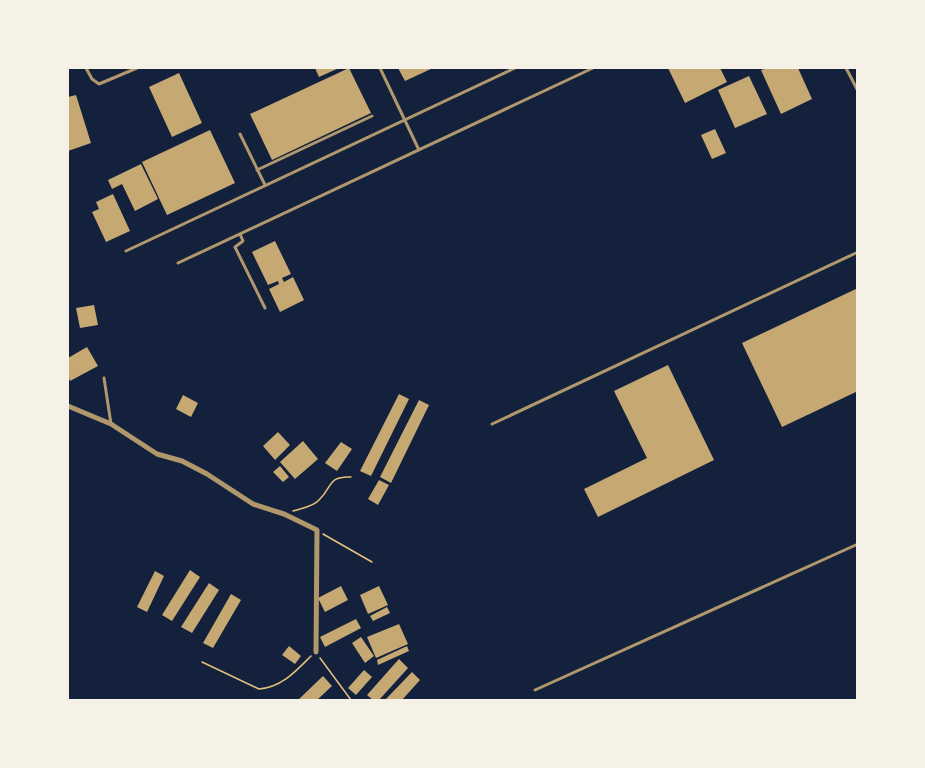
<svg xmlns="http://www.w3.org/2000/svg" width="925" height="768" font-family="'PT Sans',sans-serif">
  <style>
    .building { fill: #c6a872 }
    .lines { fill: none; stroke-linecap: round; stroke-linejoin: round }
    .path { stroke: #e5c07b; stroke-width: 1.5 }
    .service { stroke: #b1986c; stroke-width: 3 }
    .minor { stroke: #b1986c; stroke-width: 5 }
  </style>
  <rect width="100%" height="100%" fill="#14213d"/>
  <path class="building" d="M315,68H339L319,77Z
    M349,68L371,113L272,160L250,114Z
    M398,68H433L405,81Z
    M668,68H720L727,82L685,103Z
    M767,68H798L812,99L781,114L761,70Z
    M179,73L202,123L172,137L149,87Z
    M749,76L767,114L735,128L718,90Z
    M76,95L91,143L68,151V97Z
    M715,129L726,153L712,159L701,135Z
    M210,130L235,183L167,215L142,162Z
    M141,164L158,199L135,211L122,184L112,189L108,180Z
    M113,194L130,231L106,242L92,212L99,209L96,202Z
    M275,241L291,274L282,278L284,282L293,277L304,300L280,312L269,289L279,284L278,281L268,285L252,252Z
    M858,288V391L782,427L742,343Z
    M94,305L98,325L80,328L76,308Z
    M87,347L98,366L70,381L68,376V358Z
    M668,365L714,460L598,517L584,489L647,458L614,391Z
    M399,394L409,399L371,476L360,471Z
    M183,395L198,403L191,417L176,409Z
    M419,400L429,405L391,483L380,477Z
    M278,432L290,445L275,460L263,446Z
    M303,441L318,459L295,479L280,462Z
    M341,442L352,449L337,471L325,463Z
    M280,466L289,477L283,482L273,472Z
    M379,480L389,485L378,505L368,499Z
    M190,570L200,577L172,621L162,615Z
    M155,571L164,576L147,612L137,607Z
    M209,583L219,590L192,633L181,627Z
    M341,586L348,600L325,612L318,598Z
    M379,586L388,605L368,614L360,595Z
    M231,594L241,600L213,648L203,643Z
    M387,607L390,613L373,621L370,616Z
    M356,619L361,628L325,647L320,637Z
    M399,624L408,644L376,658L367,637Z
    M361,637L374,656L365,663L352,643Z
    M289,646L301,656L295,664L282,655Z
    M407,646L409,651L378,665L377,660Z
    M399,659L408,668L379,700H373L367,695Z
    M364,670L372,677L356,695L348,688Z
    M412,672L420,680L402,700H385Z
    M323,676L332,686L317,700H298Z"/>
  <g class="lines">
    <path class="path" d="M293,511C302,508 313,507 319,500C333,487 327,476 351,477
      M323,534L372,562
      M320,658L351,700
      M202,662L259,689C282,687 296,671 311,656"/>
    <path class="service" d="M86,68L92,79L99,84L137,68
      M380,68L419,150
      M846,68L858,91
      M240,134L265,185
      M257,170L372,116
      M240,234L243,241L235,247L265,308
      M126,251L515,68
      M178,263L593,68
      M104,378L111,424
      M492,424L858,252
      M535,690L858,544"/>
    <path class="minor" d="M68,406L111,424L157,454L182,461L207,474L253,504L284,514L317,530L316,652"/>
  </g>
  <rect width="925" height="768" fill="none" stroke="#f6f1e7" stroke-width="138"/>
</svg>
